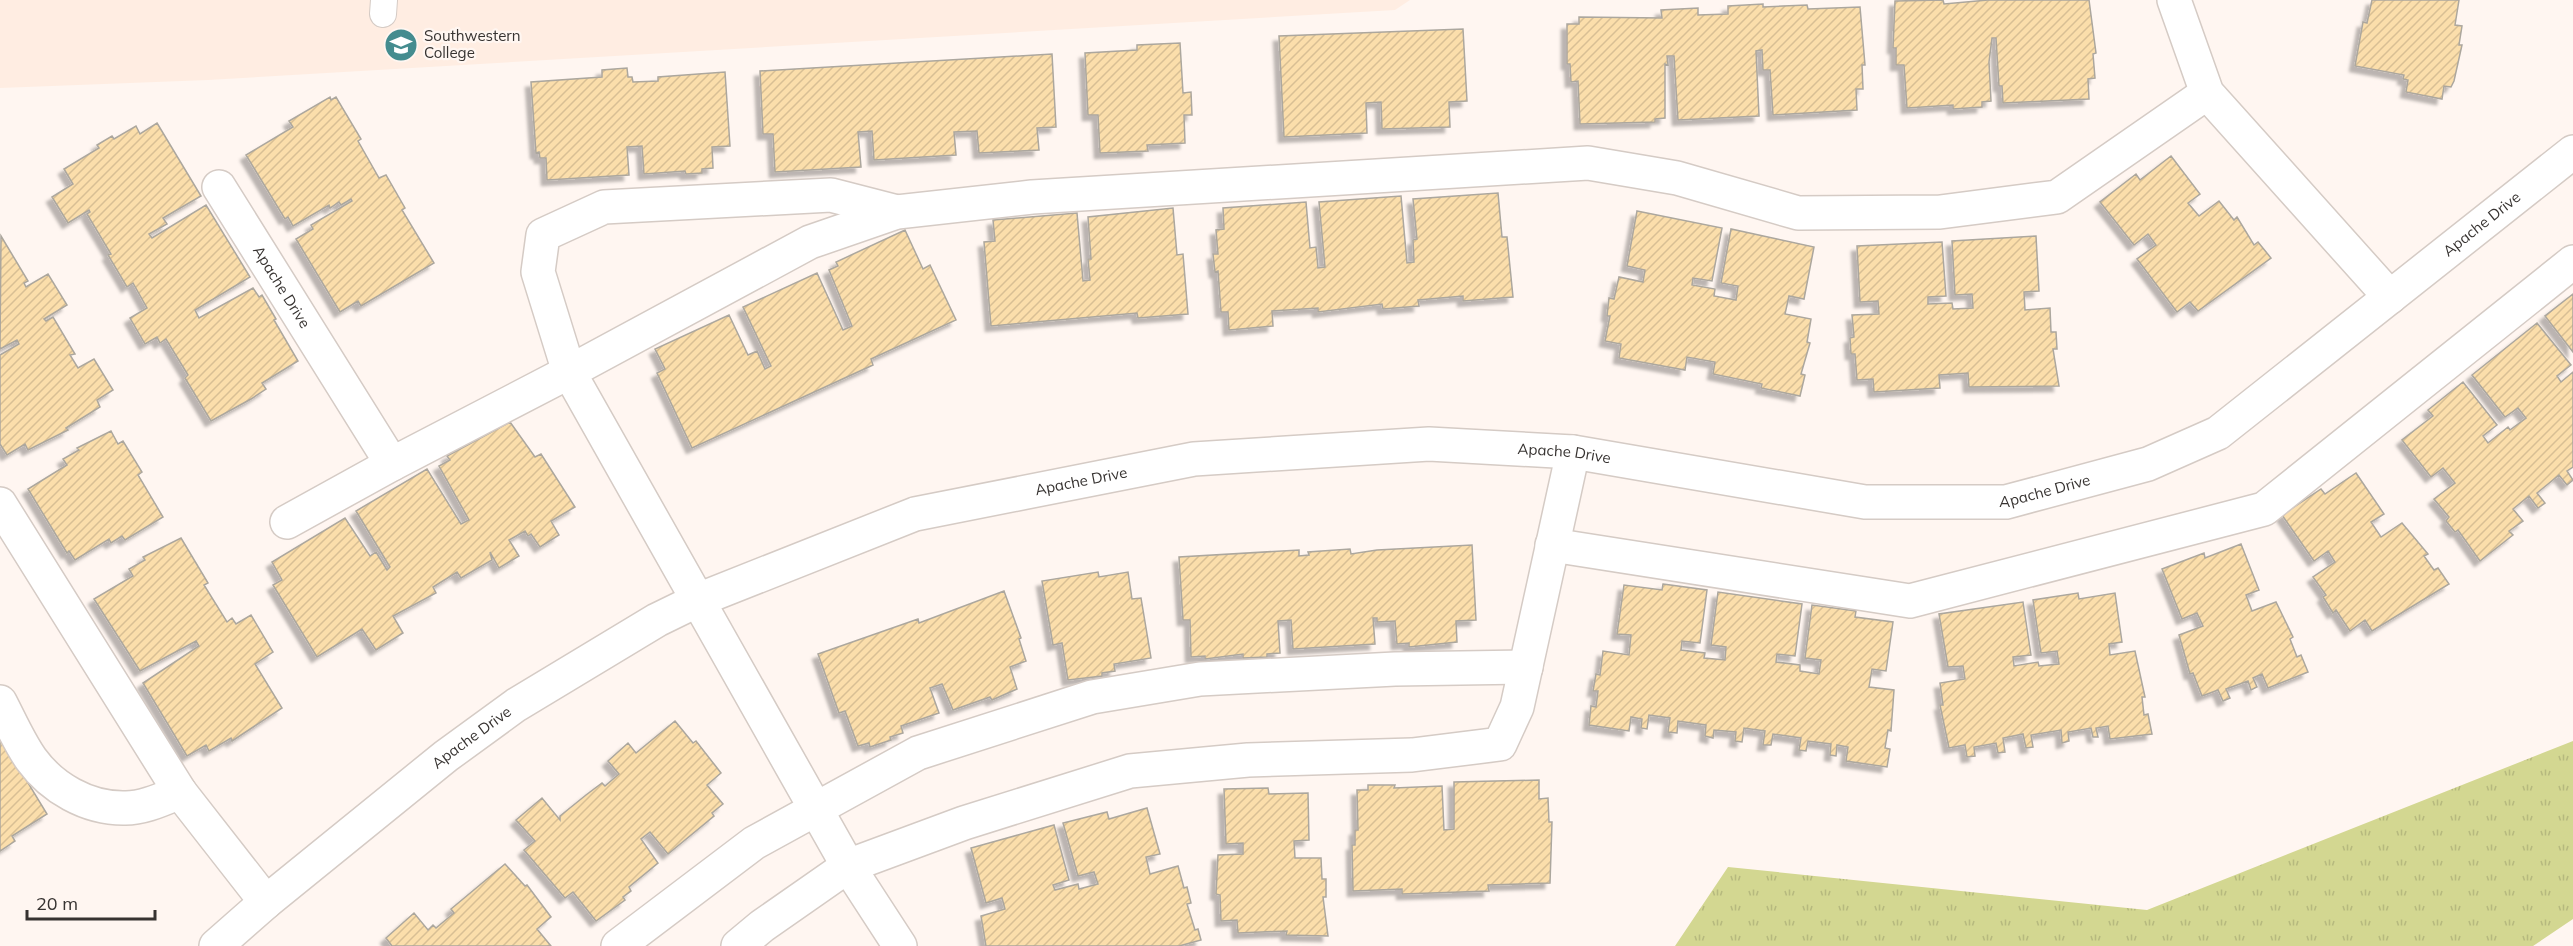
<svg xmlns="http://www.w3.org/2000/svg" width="2573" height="946" font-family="Mulish,sans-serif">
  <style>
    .built { fill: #ffede2 }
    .grass { fill: url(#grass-tufts) }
    .building { fill: url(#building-hatch); stroke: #aca79e; stroke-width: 1.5; filter: url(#shadow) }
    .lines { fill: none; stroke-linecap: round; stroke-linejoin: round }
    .service-casing { stroke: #d5cbc5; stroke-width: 28 }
    .minor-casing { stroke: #d5cbc5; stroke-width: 36 }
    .tertiary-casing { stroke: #d5cbc5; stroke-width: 36 }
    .service { stroke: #fff; stroke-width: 26 }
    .minor { stroke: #fff; stroke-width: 33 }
    .tertiary { stroke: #fff; stroke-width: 33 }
    .labels { text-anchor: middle; stroke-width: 4.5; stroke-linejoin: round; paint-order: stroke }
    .poi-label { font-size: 15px; fill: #373331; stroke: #fff6f1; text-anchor: start }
    .street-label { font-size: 15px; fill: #373331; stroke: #fff6f1 }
  </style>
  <defs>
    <pattern id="grass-tufts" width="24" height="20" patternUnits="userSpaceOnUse" patternTransform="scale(1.5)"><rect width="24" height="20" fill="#d3d791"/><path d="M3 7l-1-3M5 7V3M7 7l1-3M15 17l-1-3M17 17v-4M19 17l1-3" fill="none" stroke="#b6b97e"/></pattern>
    <pattern id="building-hatch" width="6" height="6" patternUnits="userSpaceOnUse" patternTransform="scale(1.5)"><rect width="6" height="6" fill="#fbdeab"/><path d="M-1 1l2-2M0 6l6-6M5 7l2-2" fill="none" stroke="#d8bf94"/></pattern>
    <filter id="shadow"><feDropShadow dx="-5.5" dy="5.5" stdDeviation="1.5" flood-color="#0004"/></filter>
  </defs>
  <rect width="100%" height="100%" fill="#fff6f1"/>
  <path class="built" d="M0,0H1410L1395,10L208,80L0,88Z"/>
  <path class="grass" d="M2573,741V919L2533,946H1675L1728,867L2147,910Z"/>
  <path class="building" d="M1943,0L1944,4L1988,0H2089L2096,53L2093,54L2095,78L2088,79L2089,99L2003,103L2002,86H1999L1996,38H1992L1989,62L1991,101L1982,102V107L1953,109V105L1907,108L1904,65H1896V48H1893L1895,1Z
    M2372,0H2459L2455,25L2462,26L2459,45H2462L2454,81L2451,87L2444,86L2442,99L2406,92L2408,80L2403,79L2404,75L2355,66L2363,22L2367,23Z
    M1763,4V7L1807,5L1808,9L1860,7L1865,65H1862L1863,89H1856L1857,110L1773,115L1770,70H1763L1762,50L1756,51L1759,116L1678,120L1674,56H1667L1668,65L1665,64V118L1655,119V122L1580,124L1578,81L1571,82L1570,64H1567V24H1579V17L1662,18L1661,10L1698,8V15L1728,14V6Z
    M1463,29L1467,101L1449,102L1450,127L1382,129L1381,102L1366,103L1367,133L1284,137L1279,36Z
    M1180,43L1183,93L1191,92L1192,115H1184L1185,143L1147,145L1148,151L1100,153L1098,115H1088L1085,53L1137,50V45Z
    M1052,54L1056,127L1037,128L1039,150L979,153L977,131L954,132L956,155L874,160L872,131L858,132L861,167L775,172L773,134H763L760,71Z
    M627,68L628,77H632L633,82L658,81V77L725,72L730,146L712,147L713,168L702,169V173L686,174L685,171L644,174L642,146L627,147L629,175L547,180L546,158H540L539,152L536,153L531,82L602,77V70Z
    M330,97L331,100L336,97L361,139L358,141L379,178L386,175L405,208L402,210L434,263L361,306L358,301L340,312L296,239L313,229L311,225L352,201L351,199L341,205L339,202L330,208L329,205L293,226L288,217L285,219L246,155L293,127L289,121Z
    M157,123L201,196L163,218L167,224L149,234L152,238L206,205L250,277L195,310L199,318L253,288L259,297L262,295L276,319L274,320L298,361L262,383L266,389L251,399L211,421L185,378L188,375L166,339L160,343L157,337L145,344L130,318L147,308L133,283L127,287L108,255L111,254L87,214L90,212L89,210L68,223L52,197L73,184L64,169L99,148L97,145L112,136L114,139L136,126L140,134Z
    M2171,156L2200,194L2188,203L2199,216L2219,201L2234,220L2237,217L2254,245L2258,242L2271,258L2198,311L2190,302L2177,312L2137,259L2156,245L2148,234L2134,245L2100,202L2136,174L2140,180Z
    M1498,193L1502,237H1507L1513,297L1463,301V296L1418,300L1419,306L1383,309L1382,304L1318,312V308L1272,311L1273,326L1229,330L1228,312H1221L1218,271L1215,272L1213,254H1218L1216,230L1224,229L1223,208L1306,202L1310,248L1316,247L1318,268L1325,267L1319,202L1401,196L1407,263L1414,262L1413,240L1417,239L1413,199Z
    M1173,208L1177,255L1183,254L1188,314L1138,318L1137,313L991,326L984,242L995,241L993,220L1077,213L1083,281L1090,280L1088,259H1091L1088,217Z
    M1637,211L1722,228L1712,281L1693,278L1692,285L1715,289L1714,296L1736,300L1738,286L1721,283L1731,229L1814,247L1804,299L1789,296L1785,314L1811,319L1807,342L1810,343L1801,374L1805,375L1800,396L1761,388L1762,384L1713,374L1715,362L1687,357L1685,370L1619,358L1621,344L1605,341L1610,316H1607L1609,298L1614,299L1619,277L1643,282L1645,270L1627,266Z
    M905,230L923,269L930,265L956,320L871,359L873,365L692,448L657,373L665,369L655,349L729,315L748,355L757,351L765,369L771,366L743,307L817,273L843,330L852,326L829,270L838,266L836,262Z
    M1,236L28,281L24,283L26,287L48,274L67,305L44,319L46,321L53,317L75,354L70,355L78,368L94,359L113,390L97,400L100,407L66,428L68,430L28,450L25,444L7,455L0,444V355L19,344L17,340L0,349Z
    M2036,236L2039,291L2024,292L2025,310L2050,308L2051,332H2056L2057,349H2053L2059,386L1969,387L1968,373L1939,375L1940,388L1874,392L1873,379L1857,380L1855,354H1851L1850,338L1854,337L1852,315L1879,314L1878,301L1860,302L1857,246L1942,242L1946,296L1928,297V304L1952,303L1953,309L1973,308L1972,294L1955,295L1952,241Z
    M2573,294V352L2545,316Z
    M2537,323L2571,365L2557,376L2561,382L2573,372V467L2567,471L2573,480L2567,485L2559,475L2537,493L2545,503L2538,508L2529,496L2513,509L2523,521L2509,531L2513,535L2480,561L2458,530L2455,532L2446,521L2449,517L2434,499L2455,483L2443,468L2431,477L2402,440L2433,416L2428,410L2463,382L2497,425L2483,436L2488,443L2508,427L2510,430L2526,418L2518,408L2505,417L2472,375Z
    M510,422L535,457L541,454L575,507L551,521L559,535L540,547L531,534L528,536L525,531L509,540L519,556L499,568L490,552L492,560L461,578L457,572L433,587L436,593L393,616L403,633L376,650L362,629L317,657L273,585L282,580L272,562L345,518L370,556L376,552L387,570L390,567L356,511L427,469L461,524L469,520L439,466L450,460L447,456Z
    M111,431L118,444L123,441L142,472L138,475L163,517L125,540L122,536L111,543L109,539L75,560L69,551L67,553L28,489L67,465L63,459L79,450L77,448Z
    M2356,473L2384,514L2371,522L2381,537L2402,523L2428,554L2424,556L2434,570L2438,568L2449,584L2372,631L2365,620L2350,631L2336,610L2333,613L2323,597L2326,595L2313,577L2335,562L2328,551L2314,561L2282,515L2321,489L2325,494Z
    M181,538L208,583L204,585L227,622L232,618L236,624L251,615L273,652L255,664L282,708L232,741L231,738L209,751L206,745L187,756L143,683L199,646L196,641L140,671L94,599L133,576L129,569L145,560L143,557Z
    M2241,544L2259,590L2246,595L2252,611L2276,602L2293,637L2290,639L2297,657L2301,655L2308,672L2268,688L2262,674L2253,678L2257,687L2251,690L2248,681L2226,689L2230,698L2223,701L2218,690L2202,696L2193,673L2190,674L2179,635L2203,626L2197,613L2182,619L2162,569L2204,553L2205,558Z
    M1472,545L1476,620L1456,621L1457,642L1409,647V643L1397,644L1395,621L1377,622V618H1373L1375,644L1293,649L1291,620L1278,621L1280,653L1267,654V657L1243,658V654L1205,659V656L1191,657L1190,620H1183L1179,557L1299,550V556L1309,555L1308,552L1350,549L1351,554L1377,550Z
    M1098,572L1099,577L1128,572L1132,599L1141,598L1151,658L1114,664L1115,671L1102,673V676L1068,680L1062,643L1053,645L1042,581Z
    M1663,584L1707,590L1700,643L1682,641L1681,650L1705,653L1704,658L1725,660L1726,647L1711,645L1718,592L1802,604L1795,656L1777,654L1776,662L1800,665V671L1819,674L1821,660L1805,658L1812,605L1856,611L1855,617L1893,622L1886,671L1872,669L1869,687L1894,690L1891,731L1888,730L1885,748L1890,749L1887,767L1846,761L1848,747L1837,745L1836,756L1830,755L1831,744L1808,741L1806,751L1799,750L1801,738L1773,734L1771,745H1763L1765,731L1744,728L1742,742L1735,741L1736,732L1714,730L1713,738L1705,736L1706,725L1678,721L1677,733L1668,732L1670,718L1649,715L1647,729L1641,728L1642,719L1631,717L1629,731L1589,725L1591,706L1596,707L1598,691H1593L1596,674L1600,675L1603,651L1629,655L1631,635L1617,634L1624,585L1662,590Z
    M1004,591L1021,638L1019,639L1026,661L1010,667L1017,689L992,700L990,697L953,710L942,684L930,688L939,713L901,726L903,733L890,737L891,740L870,747L869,743L858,746L845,711L839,713L818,654L918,619L919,623Z
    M2078,593L2079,599L2115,593L2122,642L2109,644L2110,655L2135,651L2145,697H2142L2144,715L2148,714L2152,734L2110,739L2108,726L2096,728L2098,737H2093L2091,728L2068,732L2069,741L2062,743L2061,730L2031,735L2033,747L2026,748L2023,734L2003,738L2005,752L1998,753L1996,743L1974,747L1975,756L1967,757L1965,745L1949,748L1940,705H1943L1940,683L1965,679L1963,666L1948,667L1939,614L2023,602L2031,655L2013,657L2014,666L2038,662L2039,666L2059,664L2057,651L2041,653L2033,600Z
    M675,721L693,743L696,741L721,773L707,785L723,804L712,813L714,816L668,854L650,832L641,839L658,863L629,887L631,891L623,897L625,900L596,921L573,892L565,898L524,850L535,841L516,820L542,798L560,820V816L586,795L602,783L605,786L619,774L608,761L628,743L636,753Z
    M2,740L47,814L12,836L15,841L0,851V742Z
    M1539,780V799L1548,798L1549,822H1552L1550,883L1488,885L1489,891L1402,894V889L1353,891L1352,845H1355V830H1358L1357,790H1368V785H1395L1394,788L1442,786L1444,830L1454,829V782Z
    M1268,788L1269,794L1308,793L1309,840L1294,841L1295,858H1321L1322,879H1326V897H1323L1328,936L1286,935L1287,931L1238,933L1237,920L1221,921L1220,895L1216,894L1218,855L1243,854V843L1226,844L1224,789Z
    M1147,808L1160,854L1146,857L1150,874L1178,866L1184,888L1187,887L1191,903L1187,904L1195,930L1198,929L1201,940L1179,946H986L981,916L1005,909L1002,898L986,903L971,848L1054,825L1069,880L1053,885L1055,890L1078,884L1079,889L1098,884L1094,872L1078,876L1063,823L1107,812L1109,819Z
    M505,864L525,886L527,885L551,917L537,929L551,946H392L386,938L414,913L428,930L433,925L436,928L454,913L451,909Z"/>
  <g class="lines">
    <g class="service-casing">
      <path id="service" d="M383,14L384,0"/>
    </g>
    <g class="minor-casing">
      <g id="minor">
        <path d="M2174,0L2207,93L2390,297"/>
        <path id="s1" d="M219,187L392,464L569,372L538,272L543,235L604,207L831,195L897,212"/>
        <path d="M0,504L180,792L266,902"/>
        <path d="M287,522L392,464"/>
        <path d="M1552,545L1910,601L2264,509L2573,262"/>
        <path d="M0,702C10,721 19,742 31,759C52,788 87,808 123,808C142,809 163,799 180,792"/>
        <path d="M618,946L754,843L918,753L1092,697L1200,679L1395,669L1526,667"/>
        <path d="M738,946L762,926L848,866L964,823L1130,771L1248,760L1412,755L1500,744L1517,707L1573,452"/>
        <path d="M900,946L848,866L569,372L810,242L897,212L1032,197L1588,163L1677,178L1798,213L1940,212L2057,197L2207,93"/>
      </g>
    </g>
    <g class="tertiary-casing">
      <g id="tertiary">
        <path id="s2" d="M216,946L266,902L446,756L516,705L657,620L698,600L915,514L1194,459L1429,444L1573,452L1865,502H2006L2148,464L2218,433L2573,152"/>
      </g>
    </g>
    <use href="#service" class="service"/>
    <use href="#minor" class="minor"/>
    <use href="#tertiary" class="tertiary"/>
  </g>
  <defs>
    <g id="university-disc" transform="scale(1.725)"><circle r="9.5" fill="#448c8f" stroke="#fff6f1"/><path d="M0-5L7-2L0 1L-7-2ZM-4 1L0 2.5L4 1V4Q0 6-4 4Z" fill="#fff"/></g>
  </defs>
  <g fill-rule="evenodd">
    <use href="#university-disc" x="401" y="45"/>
  </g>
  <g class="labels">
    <g class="poi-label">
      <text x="424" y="41">Southwestern<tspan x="424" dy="17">College</tspan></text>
    </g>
    <g class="street-label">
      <text dy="5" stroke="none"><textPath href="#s2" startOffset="2490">Apache Drive</textPath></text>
      <text dy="5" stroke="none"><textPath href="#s1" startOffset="118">Apache Drive</textPath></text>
      <text dy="5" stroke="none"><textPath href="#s2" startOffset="1484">Apache Drive</textPath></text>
      <text dy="5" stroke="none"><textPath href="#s2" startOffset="998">Apache Drive</textPath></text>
      <text dy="5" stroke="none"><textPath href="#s2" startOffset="1970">Apache Drive</textPath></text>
      <text dy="5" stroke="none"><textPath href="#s2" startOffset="330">Apache Drive</textPath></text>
    </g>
  </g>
  <path d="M27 910v9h128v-9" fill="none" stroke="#373331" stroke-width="3"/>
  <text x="36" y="910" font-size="18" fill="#373331" stroke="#fff6f1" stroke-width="4.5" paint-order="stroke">20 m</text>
</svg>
